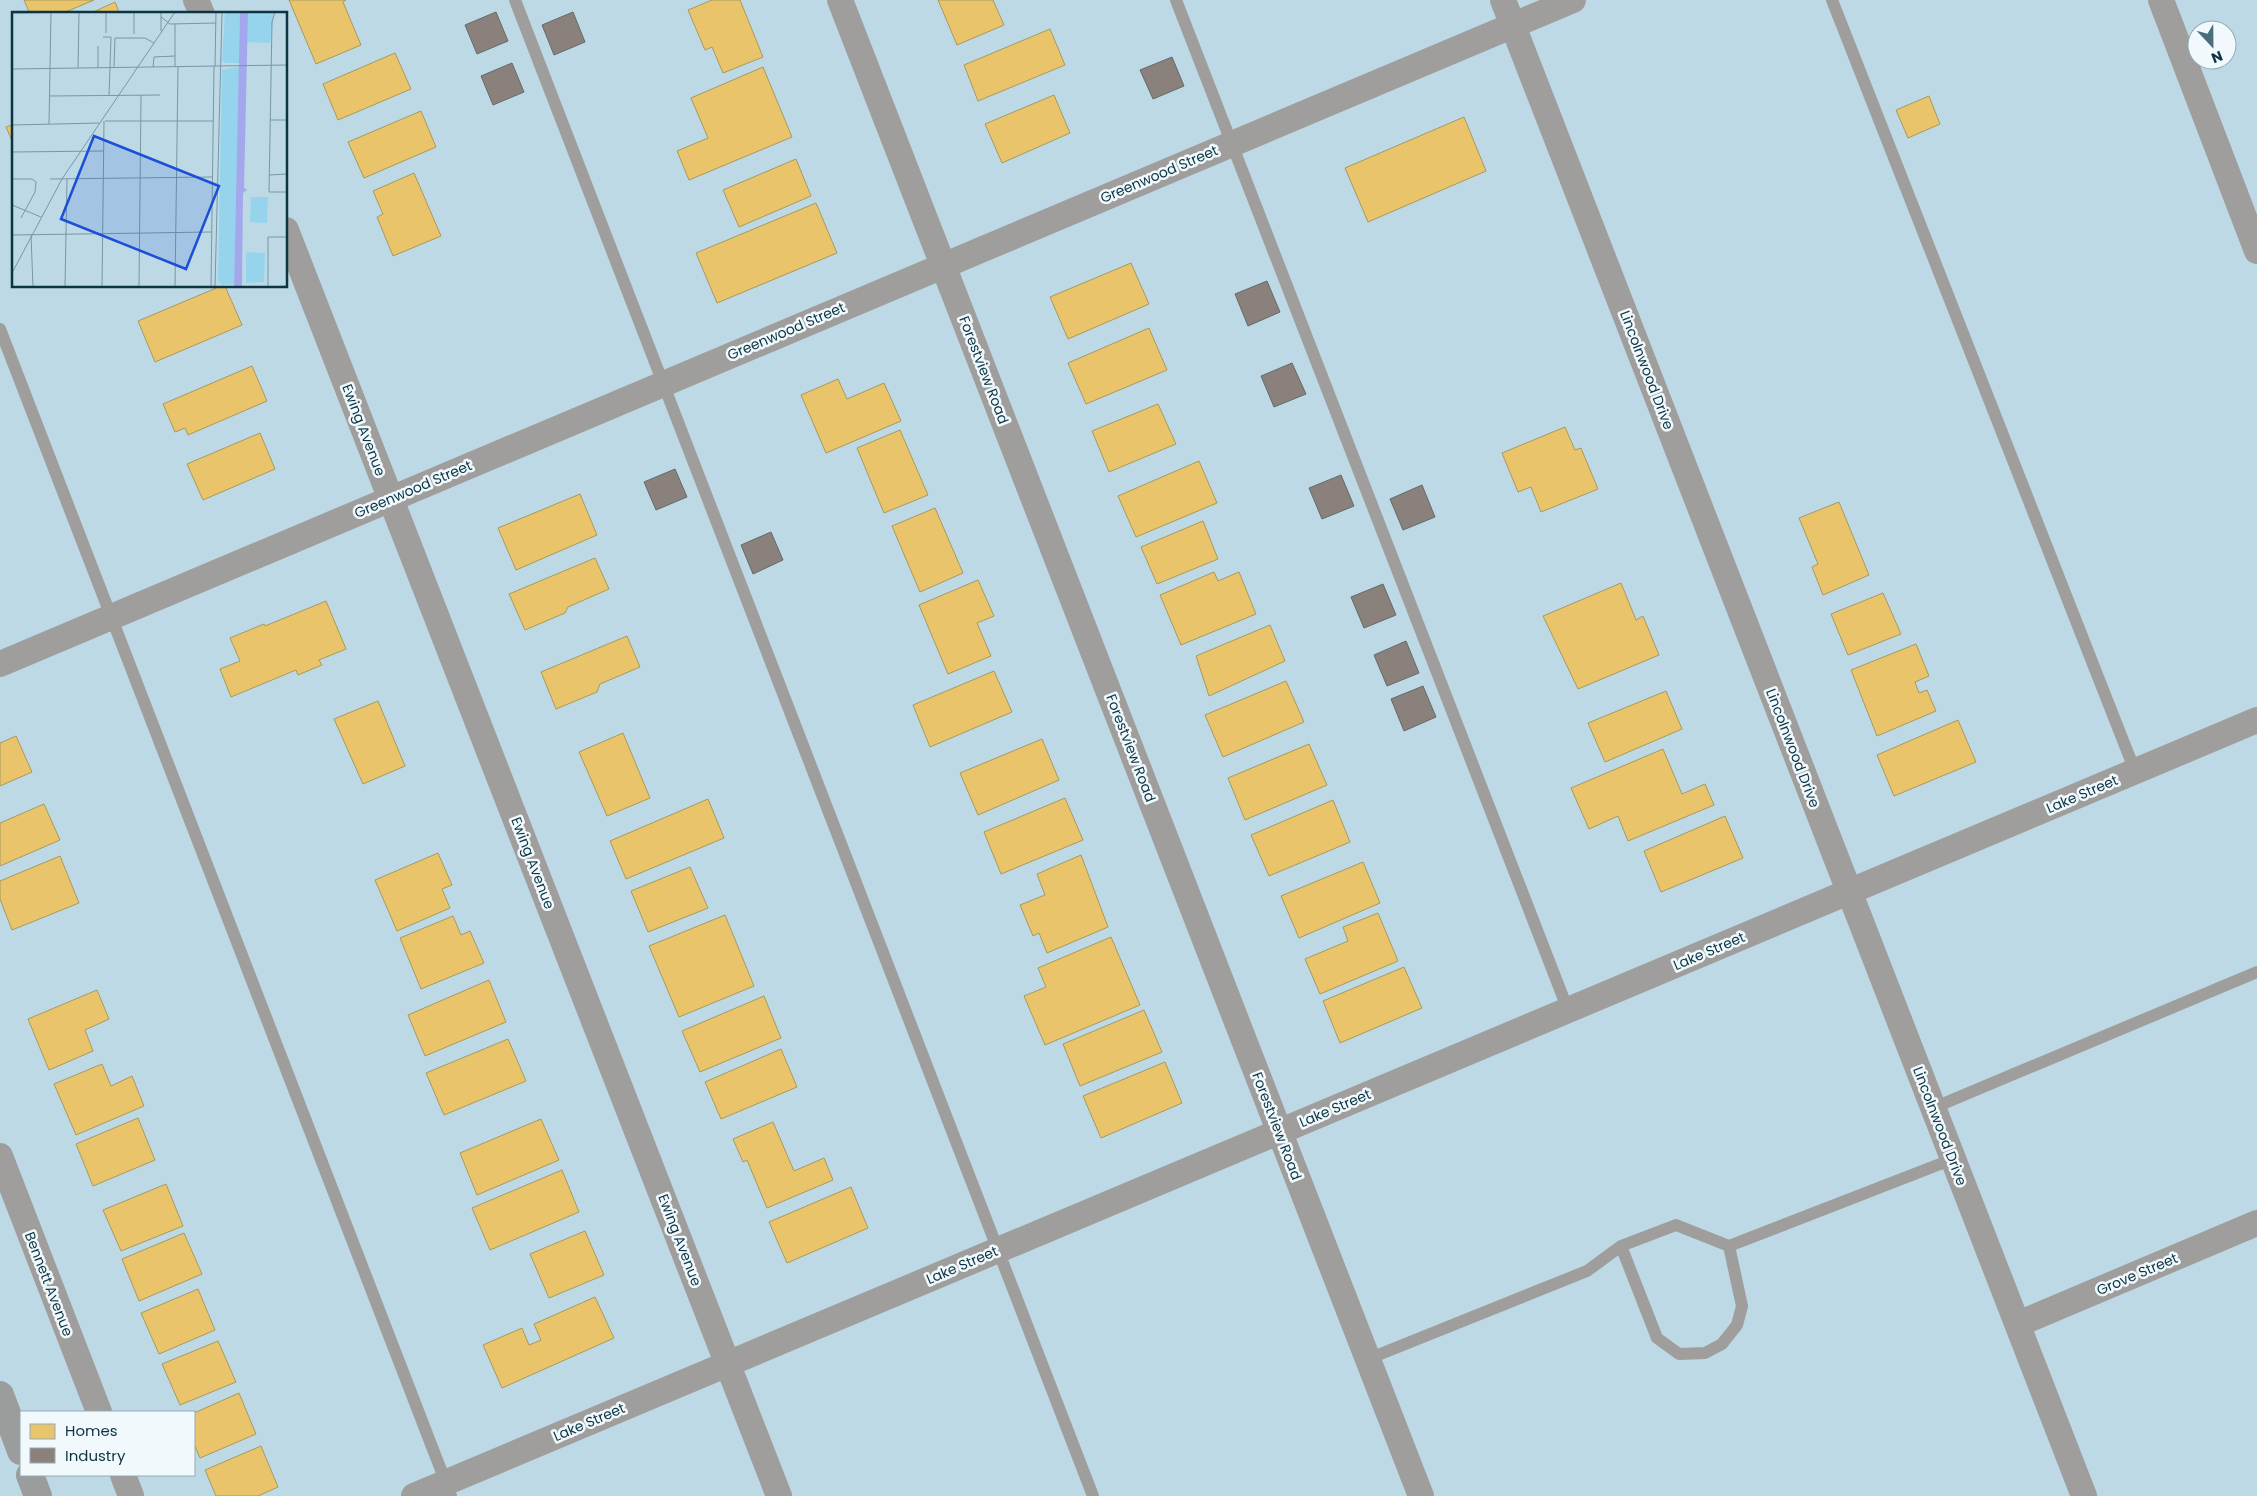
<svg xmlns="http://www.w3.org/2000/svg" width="2257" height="1496" font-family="Poppins,sans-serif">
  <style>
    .homes { fill: #e9c46a; stroke: #a7995e }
    .industry { fill: #8a817c; stroke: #646a6b }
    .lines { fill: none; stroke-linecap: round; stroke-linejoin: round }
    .lane { stroke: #9f9e9c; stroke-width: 12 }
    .street { stroke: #9f9e9c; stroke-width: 26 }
    .secondary { stroke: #9b9d9d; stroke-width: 28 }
    .labels { text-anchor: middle; stroke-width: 5; stroke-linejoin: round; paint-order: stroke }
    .street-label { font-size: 14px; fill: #0c3443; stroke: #f1f9fd }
    .inset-road { fill: none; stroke: #7697a4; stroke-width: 1 }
    .view { fill: #1d4ed8; fill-opacity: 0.15; stroke: #1d4ed8; stroke-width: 2.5 }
    .inset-edge { fill: none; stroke: #0c3443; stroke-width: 2.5 }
  </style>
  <rect width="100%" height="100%" fill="#bdd9e5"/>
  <path class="homes" d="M24,0H94L61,14H30Z
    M289,0H346L343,2L361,45L316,64Z
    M712,0H740L763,57L723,73L712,47L705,50L688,10Z
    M938,0H993L1004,25L957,45Z
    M115,2L120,14H89Z
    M1050,29L1065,65L978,101L964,65Z
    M395,53L411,89L338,120L323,84Z
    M763,67L792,137L689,180L677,151L708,138L691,98Z
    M1054,95L1070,133L1002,163L985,124Z
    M1929,96L1940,124L1908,138L1896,110Z
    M421,111L436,147L364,178L348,142Z
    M1464,117L1486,171L1368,222L1345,168Z
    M14,124V145L6,127Z
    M796,159L811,196L739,227L723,190Z
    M414,173L441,236L393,256L377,217L383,214L373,191Z
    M816,203L837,253L717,303L696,253Z
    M1131,263L1149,304L1068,339L1050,297Z
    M221,286H225L242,325L155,362L138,321Z
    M1149,328L1167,370L1086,404L1068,363Z
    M252,366L267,401L188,435L185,428L175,432L163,404Z
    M838,379L847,399L884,383L901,421L826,453L801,395Z
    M1158,404L1176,444L1109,472L1092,431Z
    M1565,427L1575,450L1581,448L1598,489L1541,512L1531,487L1518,492L1502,453Z
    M900,430L928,495L884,513L857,448Z
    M260,433L275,469L203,500L187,464Z
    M1199,461L1217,503L1136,537L1118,496Z
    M580,494L597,535L516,570L498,528Z
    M1839,502L1869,575L1823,595L1812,567L1818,564L1799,518Z
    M935,508L963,573L920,592L892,526Z
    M1203,521L1218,559L1157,584L1141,547Z
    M595,558L609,589L568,607L565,613L525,630L509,594Z
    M1214,572L1218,581L1239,572L1256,614L1181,645L1160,595Z
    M978,580L994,616L977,623L991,656L948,674L919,605Z
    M1621,583L1636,620L1643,616L1659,655L1578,689L1543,616Z
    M1883,593L1901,634L1848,655L1831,614Z
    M326,601L346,649L319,660L322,665L298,675L296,670L231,697L220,669L240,661L230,638L264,624L265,626Z
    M1270,625L1285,661L1209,696L1196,656Z
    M627,636L640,667L600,684L597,692L556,709L541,672Z
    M1916,644L1929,676L1915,682L1919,693L1927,690L1936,711L1877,736L1851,670Z
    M994,671L1012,712L930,747L913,705Z
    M1286,681L1304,722L1223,757L1205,715Z
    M1666,691L1682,729L1605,762L1588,723Z
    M378,701L405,766L363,784L334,719Z
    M1958,720L1976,762L1894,796L1877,755Z
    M623,733L650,798L607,816L579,752Z
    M16,736L32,772L0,786V743Z
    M1042,739L1059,780L978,815L960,773Z
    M1309,744L1327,785L1245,820L1228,778Z
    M1663,749L1682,794L1705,784L1714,805L1628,841L1618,816L1589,829L1571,788Z
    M1065,798L1083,840L1001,874L984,832Z
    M708,799L724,838L626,879L610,841Z
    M1333,800L1350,842L1269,876L1251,835Z
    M44,804L60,840L0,866V823Z
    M1725,816L1743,858L1661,892L1644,851Z
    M438,853L452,885L442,889L450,908L397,931L375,880Z
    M1081,855L1108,927L1047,953L1039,933L1033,936L1020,905L1045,895L1037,874Z
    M60,856L79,903L12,930L0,899V881Z
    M1363,862L1380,903L1299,938L1281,896Z
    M690,867L708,908L648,932L631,891Z
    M1378,913L1398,961L1320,994L1305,959L1348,941L1343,927Z
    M725,915L754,986L679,1017L649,946Z
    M453,916L461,935L470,931L484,963L421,989L400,938Z
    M1111,937L1140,1005L1045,1045L1024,996L1046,987L1038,968Z
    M1404,967L1422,1008L1340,1043L1323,1001Z
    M489,980L506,1022L425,1056L408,1015Z
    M97,990L109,1019L85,1030L93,1051L49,1070L28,1019Z
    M764,996L781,1038L700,1072L682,1031Z
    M1144,1010L1162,1052L1080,1086L1063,1044Z
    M508,1039L526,1081L444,1115L426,1073Z
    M781,1049L797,1087L721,1119L705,1082Z
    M1165,1062L1182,1103L1101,1138L1083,1096Z
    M102,1064L111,1086L132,1076L144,1106L76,1135L54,1084Z
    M138,1118L155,1160L93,1186L76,1144Z
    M541,1119L559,1160L477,1195L460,1153Z
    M773,1122L794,1171L824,1158L833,1180L767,1208L747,1160L743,1162L733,1139Z
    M562,1170L579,1212L490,1250L472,1208Z
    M166,1184L183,1226L121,1251L103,1210Z
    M851,1187L868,1228L787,1263L769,1222Z
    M585,1231L604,1275L549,1298L530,1254Z
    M184,1233L202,1274L139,1301L122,1259Z
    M198,1289L215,1330L159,1354L141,1313Z
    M595,1297L614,1338L502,1388L483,1345L522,1328L529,1345L541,1340L534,1324Z
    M218,1341L236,1382L180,1405L162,1364Z
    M239,1393L256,1434L200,1458L194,1444V1413Z
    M261,1446L278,1487L258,1496H216L205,1470Z"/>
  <path class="industry" d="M496,12L508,41L477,54L465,25Z
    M573,12L585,42L554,55L542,25Z
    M1172,57L1184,86L1153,99L1140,70Z
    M512,63L524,92L493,105L481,76Z
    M1267,281L1280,312L1248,326L1235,294Z
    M1292,363L1306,394L1274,407L1261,376Z
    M675,469L687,497L656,510L644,482Z
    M1341,475L1354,506L1322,519L1309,488Z
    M1422,485L1435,517L1403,530L1390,499Z
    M771,532L783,560L753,574L741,545Z
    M1383,584L1396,615L1364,628L1351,597Z
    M1406,641L1419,673L1387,686L1374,655Z
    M1423,686L1436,717L1404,731L1391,699Z"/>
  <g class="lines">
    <path class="lane" d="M515,0C705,500 903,996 1093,1496
      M1176,0L1568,1010
      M1832,0L2135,771
      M0,329L451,1496
      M1933,1108L2257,972
      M1621,1246L1657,1338L1679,1354L1705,1353L1722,1344L1737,1325L1742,1306L1729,1246
      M1368,1359L1587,1271L1621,1246L1676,1225L1729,1246L1953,1159"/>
    <path class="street" d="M196,0L202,14
      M840,0L1421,1496
      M1503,0L2084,1496
      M2161,0L2257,251
      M286,230L779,1496
      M0,664L1573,0
      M0,1156L99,1412
      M2018,1324L2257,1223
      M123,1475L131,1496
      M414,1496L2257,720"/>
    <path class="secondary" d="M0,1395L21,1451
      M30,1475L38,1496"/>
  </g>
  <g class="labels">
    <g class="street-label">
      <text transform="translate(1159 174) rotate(-23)" y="5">Greenwood Street</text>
      <text transform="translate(786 331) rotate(-23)" y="5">Greenwood Street</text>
      <text transform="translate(984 370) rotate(69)" y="5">Forestview Road</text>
      <text transform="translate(1647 370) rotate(69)" y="5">Lincolnwood Drive</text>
      <text transform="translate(364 430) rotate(69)" y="5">Ewing Avenue</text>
      <text transform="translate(413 489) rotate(-23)" y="5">Greenwood Street</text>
      <text transform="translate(1131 748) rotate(69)" y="5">Forestview Road</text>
      <text transform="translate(1793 748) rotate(69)" y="5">Lincolnwood Drive</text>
      <text transform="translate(2082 794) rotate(-23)" y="5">Lake Street</text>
      <text transform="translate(533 863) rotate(69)" y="5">Ewing Avenue</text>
      <text transform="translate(1709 951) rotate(-23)" y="5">Lake Street</text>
      <text transform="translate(1335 1108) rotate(-23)" y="5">Lake Street</text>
      <text transform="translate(1277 1126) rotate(69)" y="5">Forestview Road</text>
      <text transform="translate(1940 1126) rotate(69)" y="5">Lincolnwood Drive</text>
      <text transform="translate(680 1240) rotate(69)" y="5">Ewing Avenue</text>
      <text transform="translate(962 1265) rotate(-23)" y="5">Lake Street</text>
      <text transform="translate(2137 1274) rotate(-23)" y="5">Grove Street</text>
      <text transform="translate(49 1284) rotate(69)" y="5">Bennett Avenue</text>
      <text transform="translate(589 1422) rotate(-23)" y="5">Lake Street</text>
    </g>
  </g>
  <g transform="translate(12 12)">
    <rect width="275" height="275" fill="#bdd9e5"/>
    <path d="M213,0H228L227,51H213L210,48ZM236,0H262L258,31L235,30ZM224,55L227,56L222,272L210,273L206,268L210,58ZM239,185H256L255,211L238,210ZM234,240L253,241L252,270L234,271Z" fill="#96d4ed"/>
    <path d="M228,0H236L232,176L235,178L231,181L230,275H222Z" fill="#a3a7eb"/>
    <path class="inset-road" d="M122,0V22M263,0L260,10L257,180H275M0,1L73,0M149,5L158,12L204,11M163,12V55M149,19V0M94,21V0M91,25H99L98,55M86,34V55M203,54L204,0M102,55L103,26H133L142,31M141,55L142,45L163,44M66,56L67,0M0,57L275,53M97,83L98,55M38,84L148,83M258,108H275M93,109H201M37,112L39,0M0,113L87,111M0,140L92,139M257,163L275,162M0,167H20L24,170L23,180L9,206M38,167L200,165M0,193L29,205M0,223L199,220M19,223L21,275M0,261L50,167L163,0M53,275L55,167M90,275L92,109M127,275L129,83M163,275L166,55M199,275L202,54M203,275L210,0M256,275V225H275M258,275L275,274"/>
    <path class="view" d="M82,124L207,174L174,257L49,207Z"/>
    <rect width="275" height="275" class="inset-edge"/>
  </g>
  <rect x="20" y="1411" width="175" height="65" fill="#f1f9fd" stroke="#95aab3"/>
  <rect x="30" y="1424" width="25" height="15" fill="#e9c46a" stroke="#95aab3"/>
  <text x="65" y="1436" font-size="15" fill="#0c3443">Homes</text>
  <rect x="30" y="1448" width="25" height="15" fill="#8a817c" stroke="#95aab3"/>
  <text x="65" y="1461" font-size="15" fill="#0c3443">Industry</text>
  <g transform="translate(2212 45) rotate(158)"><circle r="24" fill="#f1f9fd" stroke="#95aab3"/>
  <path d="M0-4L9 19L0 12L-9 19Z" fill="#4a6e7c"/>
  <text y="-8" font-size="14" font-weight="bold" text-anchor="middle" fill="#0c3443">N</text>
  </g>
</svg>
